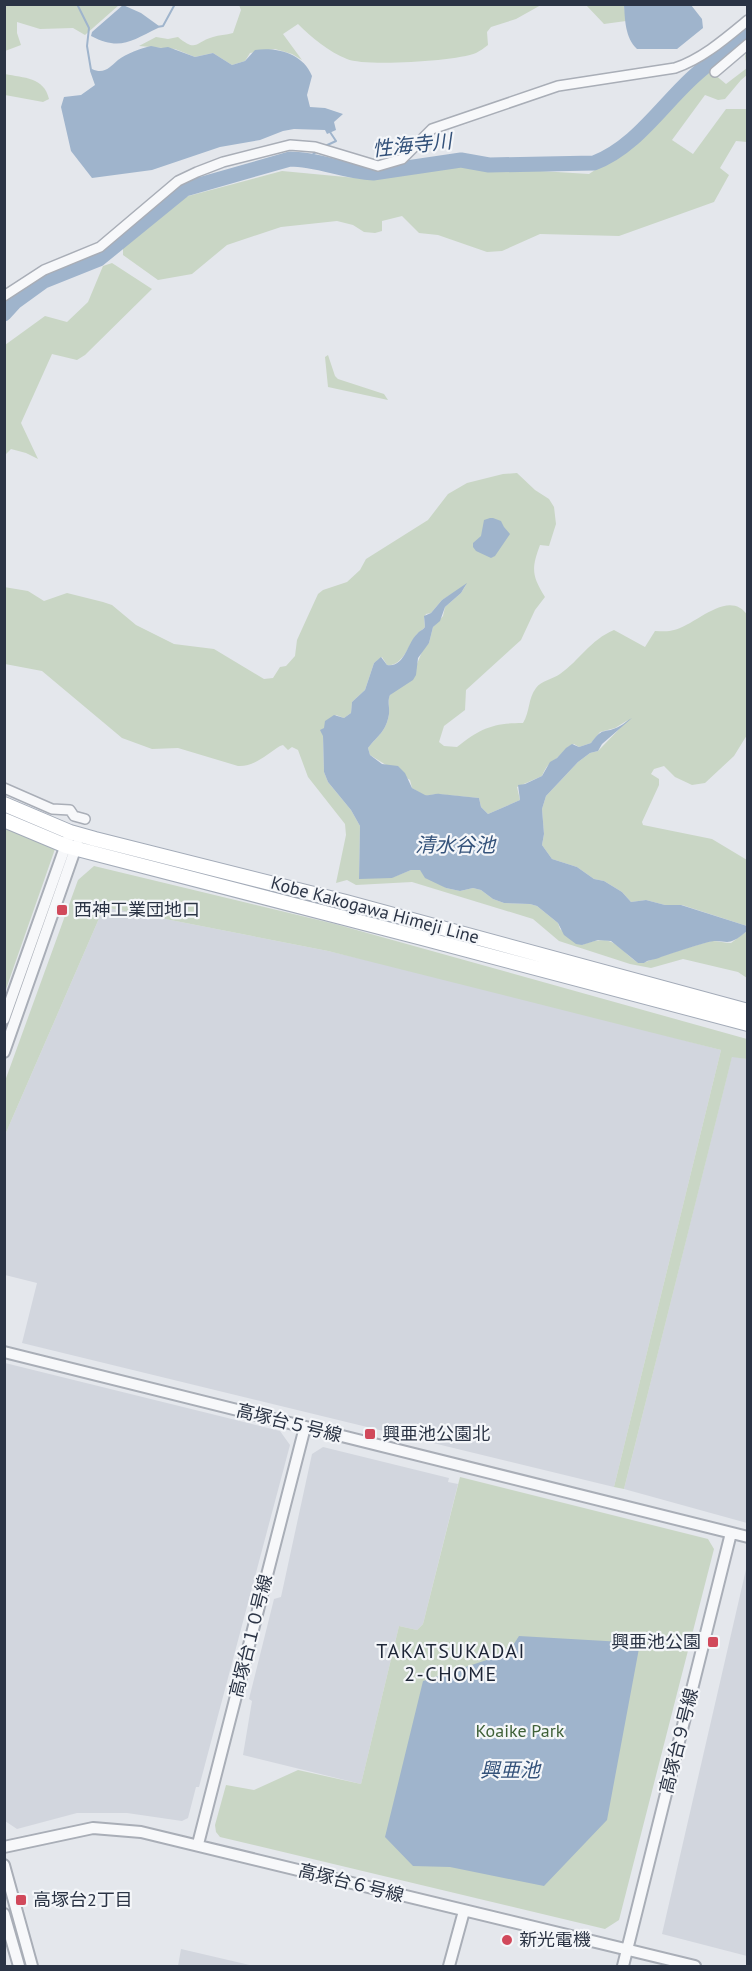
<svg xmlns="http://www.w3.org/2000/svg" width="752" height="1971" font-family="'PT Sans','Noto Sans JP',sans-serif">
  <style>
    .built { fill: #d2d6de }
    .green { fill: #c9d6c5 }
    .water { fill: #9fb4cc }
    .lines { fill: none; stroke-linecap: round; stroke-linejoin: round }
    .stream { stroke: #9fb4cc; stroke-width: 2 }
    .river { stroke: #9fb4cc; stroke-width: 15 }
    .minor-casing { stroke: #a9aeb7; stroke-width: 12 }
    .tertiary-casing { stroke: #a9aeb7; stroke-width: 14 }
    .primary-casing { stroke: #a3abb8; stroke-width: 16 }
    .minor { stroke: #f7f8fa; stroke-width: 9 }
    .tertiary { stroke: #f7f8fa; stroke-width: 10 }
    .primary { stroke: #fff; stroke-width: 14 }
    .poi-dot { fill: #d1495b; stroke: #f4f6f9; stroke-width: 2 }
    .labels { text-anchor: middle; stroke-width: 4.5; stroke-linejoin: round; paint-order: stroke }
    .poi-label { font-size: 18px; fill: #2b3445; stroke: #f4f6f9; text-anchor: start }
    .street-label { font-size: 18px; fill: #2b3445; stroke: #f4f6f9 }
    .park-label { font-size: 18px; fill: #3f6138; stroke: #f4f6f9 }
    .water-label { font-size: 20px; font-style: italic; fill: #34527a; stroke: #f4f6f9 }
    .neighbourhood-label { font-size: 20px; letter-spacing: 1.5px; fill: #1d2536; stroke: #f4f6f9 }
  </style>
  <rect width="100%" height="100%" fill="#e4e7ec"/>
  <path class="built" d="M104,907L328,951L502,992L721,1050L614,1487L22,1343L37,1283L5,1275V1135Z
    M732,1056L747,1059V1523L624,1489Z
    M5,1363L280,1431L290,1445L199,1787H196L188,1818L182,1821L127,1813H77L17,1829L5,1821Z
    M323,1447L449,1478L448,1482L458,1484L423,1624L417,1630L399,1626L361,1784L243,1755L252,1701L249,1699L274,1599L281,1597L312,1454Z
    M747,1565V1956L662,1934Z
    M181,1949L254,1966H178Z"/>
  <path class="green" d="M5,4H119V5L85,35L73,28L40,29L17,22V33L21,45L5,51Z
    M239,5H541L516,19L491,27L487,32L488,45C484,48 480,51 476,53C457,61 365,67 347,59C329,52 311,37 298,24L283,34L302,60L292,54L275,49L250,53L245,61L232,65L213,53L195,57L175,49L139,46L156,37L168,39L178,37C197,53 195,42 213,37C219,35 226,35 233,33L241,10Z
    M586,5H624L626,21L604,24Z
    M747,50V75L741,80L725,99L718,100L705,95L672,140L693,154L726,109H747V142L736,141L720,168L729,175L714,202L619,236L540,234L502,251L487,252L438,235L419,233L402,216L382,221V231L375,233L364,232L353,225L337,221L281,227L227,245L192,274L158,280L123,255V248L181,198L282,171L367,179L462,166L589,174L646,136L708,69L726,84L747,68L745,56Z
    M5,74C24,78 44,77 49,99L43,102L5,95Z
    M112,263L152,289L85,355L77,360L52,354L21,423L38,459L26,453L11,449L5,455V345L45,316L67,322L88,302L103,266Z
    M328,355L335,376L338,379L384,394L388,400L328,387L325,357Z
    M517,473L535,490L549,499L554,507L556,524L549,546L540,545C531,569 532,576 545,597L535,610L521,640L466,690L465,710L444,726L439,742L444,746L457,747C481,728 493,723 523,723C530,712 528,698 536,688C541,681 553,679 560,674C580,660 590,640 614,630L645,647L655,631C661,631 668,632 674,630C695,626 729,587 748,616L747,735L734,756L705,783L692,785L675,777L664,766L654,769L651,774L659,779V785L642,822L643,825L712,839L747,860V926L682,905H665L646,900L631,902L622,892L604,881L594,879L577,867L552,859L542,845L544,834L542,809L546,796L578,762L590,753L598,751L628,720L615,728L600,732L591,743L579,747L574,744C566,747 565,751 558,757C549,766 548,762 542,776L517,787L520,800L488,814L481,807L479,798L436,794L425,796L412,788L410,780L370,755L368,748C378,735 386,732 389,714C390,707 387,701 390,695L417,664L423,649L429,643L433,627L443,616L445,607L461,593L466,585L442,600L431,613L426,614L424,618L425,627C421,631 417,633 414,638C408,648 401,667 387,665L382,657L374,663L365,690L352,702L351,713L344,718L336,715L323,736L324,772L328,782L351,810L360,826L359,878H391L411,870H420L446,888L460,891L473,888L481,890L493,899L504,903L530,904L537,906L558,923L560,929L582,945C614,933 615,946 638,963H644C648,960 705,942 712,941C718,941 725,943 731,943L747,931V978L738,972L683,959L651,968L630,964L559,941L533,919L412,882L356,885L347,880L336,883L346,835L345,824L308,777L298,750L292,747L288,750L283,745L280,746C267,754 254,767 238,766L178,748L152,749L122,738L42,671L5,664L4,587L28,591L44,601L67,593L103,602L112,605L136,625L174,644L214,649L264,679L273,678L280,667L286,666L295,656L297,640L307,618L318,594L323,590L347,582L360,570L366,559L428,520L448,494L467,483L503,474Z
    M5,828L55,849L5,992Z
    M94,866L335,924L747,1039V1059L732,1057L624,1489L614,1487L721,1050L328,951L104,907L5,1135V1081L78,880Z
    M460,1477L708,1539L714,1549L619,1920L605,1929L220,1837L216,1832L215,1825L226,1785L254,1790L298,1770L361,1784L399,1626L417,1630L423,1624Z"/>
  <path class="water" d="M123,5L141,13L159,26L158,28C131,41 120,51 91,36L92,32Z
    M624,5H691L702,19L703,28L677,49H637C625,38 625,19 624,5Z
    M151,46L161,48L168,47L195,57L213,53L232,65L245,61L255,50C276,47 303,53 312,76L307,95L310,107L325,108L343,114L334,122L336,130L327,134L325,130L294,129L283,131L260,140L220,147L152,170L92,178L71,151L61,107L64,97L81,95L95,85L90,71L92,69C104,75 110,67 118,60C126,54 141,48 151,46Z
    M490,518H493L501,521L504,527L510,534L495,556L491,558L476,551L473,547V543L481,536L484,520Z
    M467,583L461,593L445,607L440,621L433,627L429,643L418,658L416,675L413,680L390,695C387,702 390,707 389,714C386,732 378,735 368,748L370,755L382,764L398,766L405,773L412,788L425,795C430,796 435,793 440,794C453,795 466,797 479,798L481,807L488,814L520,800L518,785L525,784L542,776L550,762L557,758L566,748L572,744L579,747L591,743C604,725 604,735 620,726C624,724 628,720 632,718L602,744L598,751L590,753L578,762L546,796L542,809L544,834L542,845L552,859L577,867L594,879L604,881L622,892L631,902L646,900L665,905H681L747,926V931C724,951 727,936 705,943C690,947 676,952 661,957C655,960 649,959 644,963H638L611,941L598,940L582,945L576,944L564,935L558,923L537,906L530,904L504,903L493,899L481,890L473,888L460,891L446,888L425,878L420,870H411L392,878L359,879L360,826L351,810L328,782L324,772L323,736L320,730L324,728L325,721L334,715L344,718L351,713L352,702L365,690L374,663L381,657L387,665C405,668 407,643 417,634C419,631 423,630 425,627L424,616L431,613L442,600Z
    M519,1636L640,1643L607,1820L544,1886L450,1867L413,1866L385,1837L423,1681L508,1653Z"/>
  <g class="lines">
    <path class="stream" d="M77,4L89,28L87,46L91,70
      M157,27L163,26L175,4
      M323,147L336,141L330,132
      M307,159L316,152"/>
    <path class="river" d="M4,314L15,302L44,281L99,259L185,189L290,159C319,159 344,172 373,173L461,160L489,165L594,163C634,148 660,108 691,79C709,62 729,48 748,32"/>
    <g class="minor-casing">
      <path id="minor" d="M715,72L748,44
        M4,296L44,270L100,247L178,181L197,172L223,162L290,145L315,147L378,166L402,159L432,129L558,86L675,68C702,59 725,39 748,20
        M4,788L52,809L70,810L74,816L85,819"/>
    </g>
    <g class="tertiary-casing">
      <path id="tertiary" d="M4,1019L68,839
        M4,1052L77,844
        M4,1352L748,1537
        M198,1844L305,1427
        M4,1847L93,1828L141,1832L695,1966
        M4,1865L32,1966
        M4,1914L19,1966
        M449,1966L464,1911
        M623,1966L731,1533"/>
    </g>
    <g class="primary-casing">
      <path id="primary" d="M4,804L70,832L95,839L346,902L748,1011
        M4,820L66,846L89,852L422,938L748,1024"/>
    </g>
    <use href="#minor" class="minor"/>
    <use href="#tertiary" class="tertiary"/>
    <use href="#primary" class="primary"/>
  </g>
  <g class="poi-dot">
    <rect x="56" y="904" width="12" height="12" rx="3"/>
    <rect x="364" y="1428" width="12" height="12" rx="3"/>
    <rect x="707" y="1636" width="12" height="12" rx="3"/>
    <rect x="15" y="1894" width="12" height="12" rx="3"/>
    <circle cx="507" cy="1940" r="6"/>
  </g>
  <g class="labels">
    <g class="poi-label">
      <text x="74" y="916">西神工業団地口</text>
      <text x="382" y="1440">興亜池公園北</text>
      <text x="701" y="1648" text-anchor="end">興亜池公園</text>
      <text x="33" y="1906">高塚台2丁目</text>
      <text x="519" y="1946">新光電機</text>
    </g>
    <g class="street-label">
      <text transform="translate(375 910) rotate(15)" y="6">Kobe Kakogawa Himeji Line</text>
      <text transform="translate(289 1423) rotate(14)" y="6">高塚台５号線</text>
      <text transform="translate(251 1636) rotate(-76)" y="6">高塚台１０号線</text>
      <text transform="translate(679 1741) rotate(-76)" y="6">高塚台９号線</text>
      <text transform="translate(351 1883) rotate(14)" y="6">高塚台６号線</text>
    </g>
    <g class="park-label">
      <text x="520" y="1737">Koaike Park</text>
    </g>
    <g class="water-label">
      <text transform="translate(412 145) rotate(-6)" y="7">性海寺川</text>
      <text x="455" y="852">清水谷池</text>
      <text x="510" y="1777">興亜池</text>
    </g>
    <g class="neighbourhood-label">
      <text x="451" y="1658">TAKATSUKADAI<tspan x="451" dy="23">2-CHOME</tspan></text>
    </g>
  </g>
  <rect width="752" height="1971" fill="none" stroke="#2b3445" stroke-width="12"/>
</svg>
